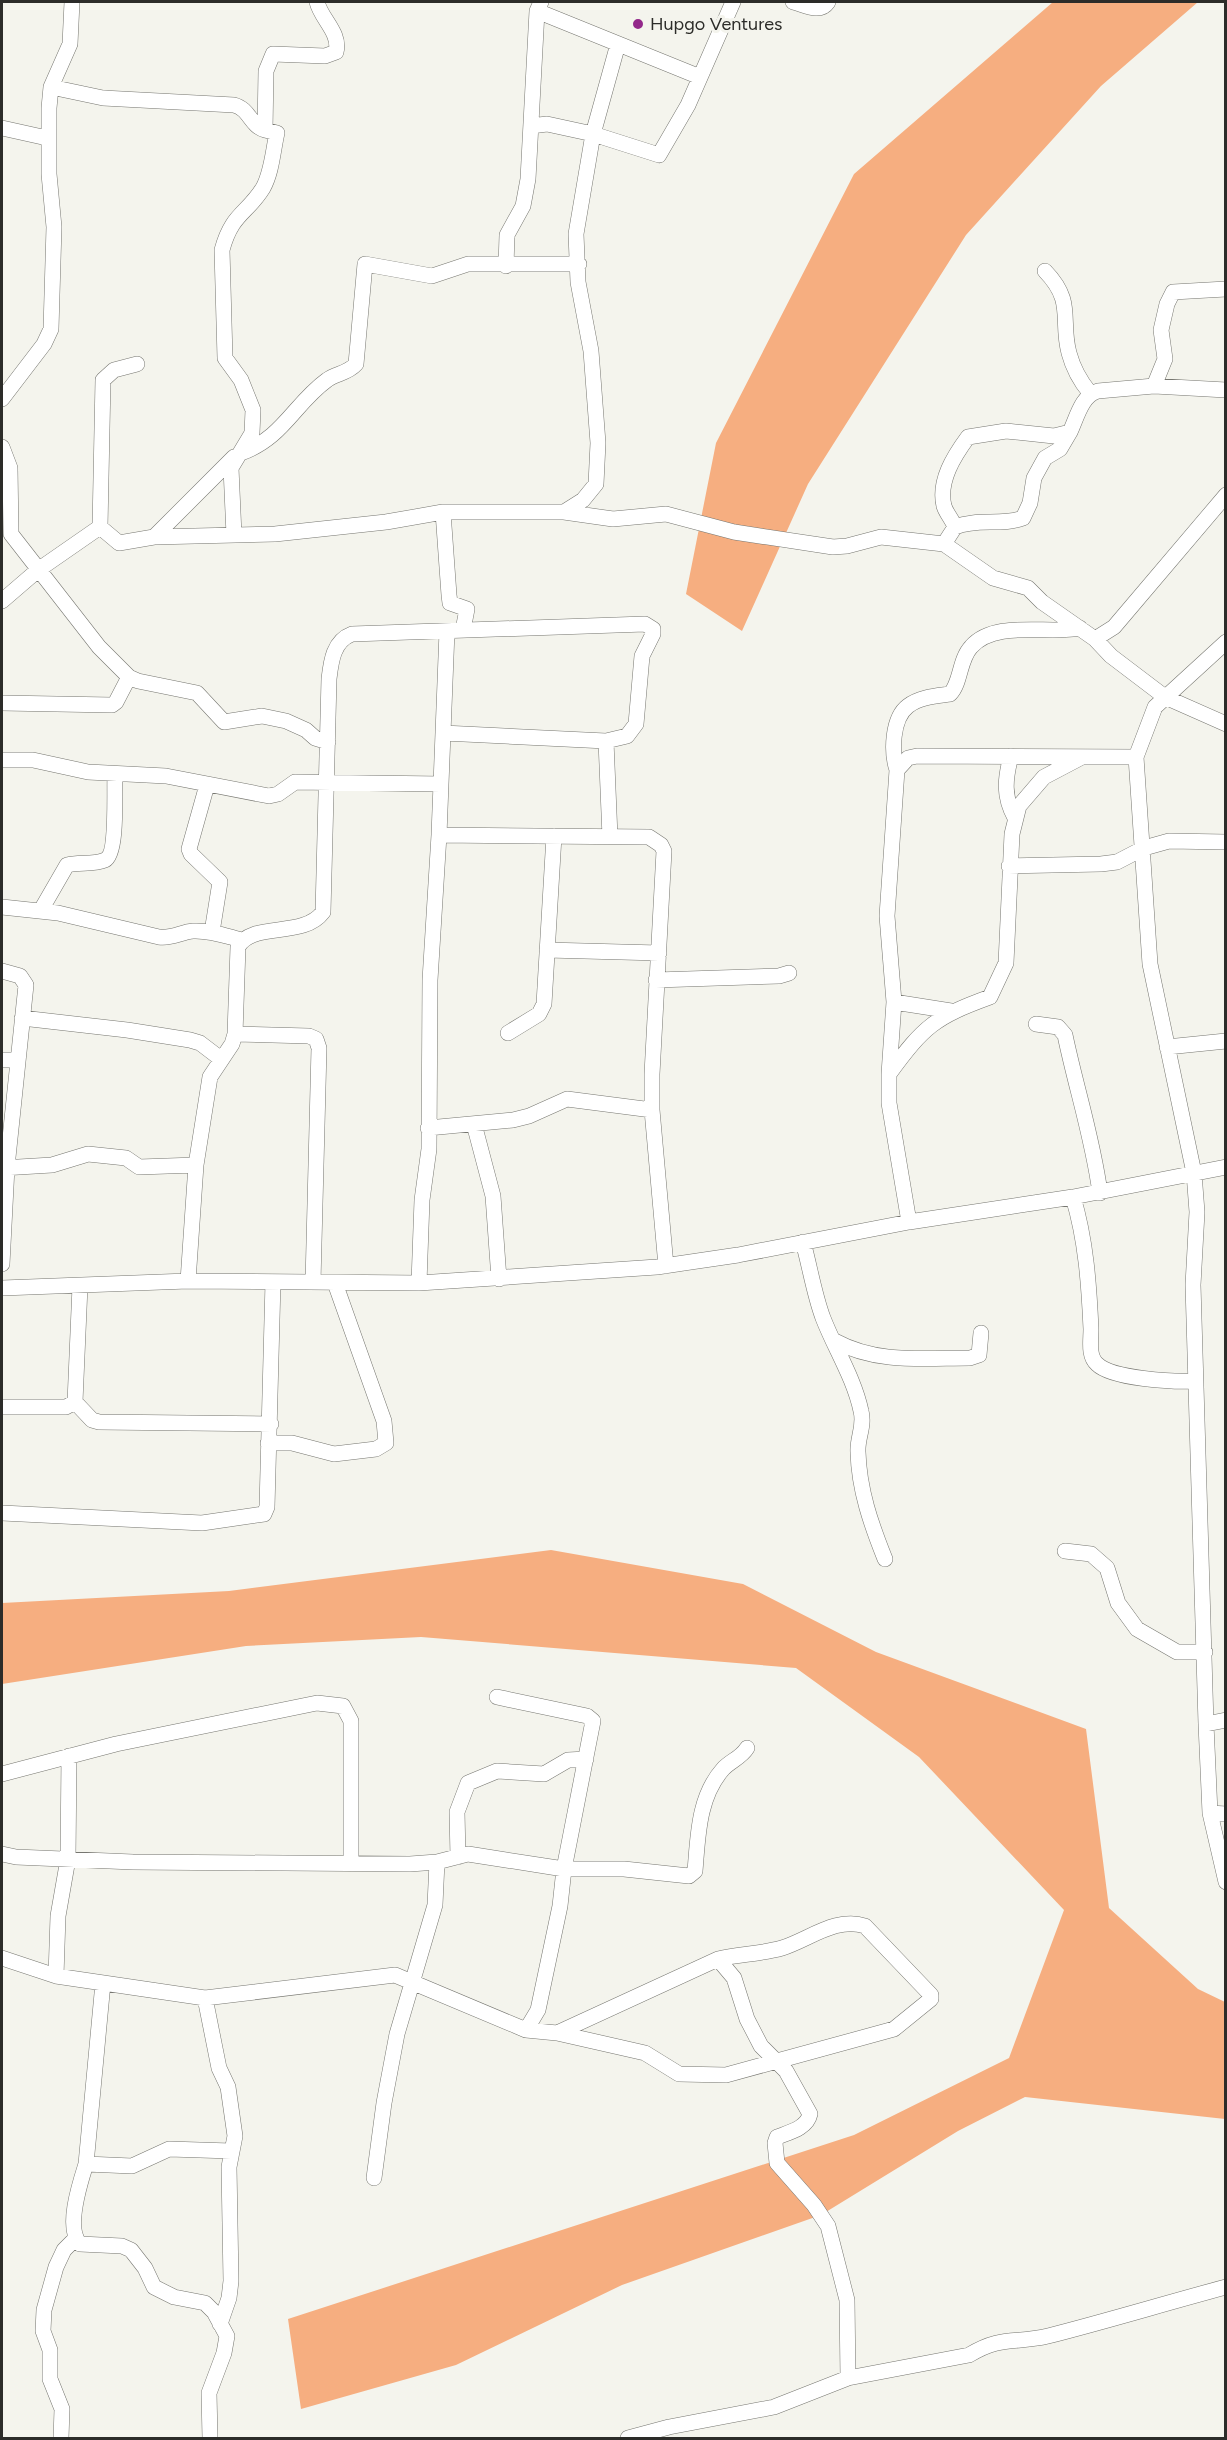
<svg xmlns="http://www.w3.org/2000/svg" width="1227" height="2440" font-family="Figtree,sans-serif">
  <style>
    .green { fill: #f6ae80 }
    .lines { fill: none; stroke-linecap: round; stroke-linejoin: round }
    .minor-casing { stroke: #767670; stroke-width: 16 }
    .minor { stroke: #fff; stroke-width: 15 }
    .poi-dot { fill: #93288a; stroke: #f4f4ed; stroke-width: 2 }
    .labels { text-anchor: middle; stroke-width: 6; stroke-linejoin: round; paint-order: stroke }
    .poi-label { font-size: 18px; fill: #2c2c29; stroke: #f4f4ed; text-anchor: start }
  </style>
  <rect width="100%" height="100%" fill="#f4f4ed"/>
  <path class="green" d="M1053,2H1198L1101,86L966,235L808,484L742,631L686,594L716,443L854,174Z
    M551,1550L743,1584L876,1652L1086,1729L1109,1908L1198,1989L1225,2002V2119L1025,2097L958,2131L821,2215L622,2285L456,2365L301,2409L288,2319L854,2135L1009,2058L1064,1910L919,1757L796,1668L421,1637L246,1646L2,1684V1603L229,1591Z"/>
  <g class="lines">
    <g class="minor-casing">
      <path id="minor" d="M793,2C805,5 820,14 828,2
        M537,11L700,77
        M51,87L103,98L234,105C250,109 250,126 265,130
        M531,126L547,124L593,134L618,44
        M2,128L47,138
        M506,266L507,235L523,206L528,179L537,11L541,2
        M1045,271C1075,302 1060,319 1069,353C1073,368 1080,381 1090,393
        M1154,386L1165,359L1161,330L1167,304L1173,292L1226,289
        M2,399L44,344L51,329L54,227L49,174V108L51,87L70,44L72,2
        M2,447L10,468L11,534L99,647L129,677L138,681L197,693L224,722L262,716L286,721L306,730L315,738L328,742
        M241,453C283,438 294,404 327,380C336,373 347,374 356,364L365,264L432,276L468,264H579
        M443,512L449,595L450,603L467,609L463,630
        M564,512L613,519L666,514L734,532L833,547L847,546L881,537L944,544L993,578L1028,588L1042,602L1095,639L1111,656L1165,697L1226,724
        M100,527L103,380L114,370L137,364
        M955,527C977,518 1002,526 1023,518L1030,503L1034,478L1045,458L1060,449L1070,432
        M234,535L231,468L252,433L253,410L241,380L225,358L222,250C232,213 247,214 263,188C272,172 273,150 277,133L265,130L266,71L273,54L325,56L336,52C341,33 321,19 317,2
        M154,537L234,457
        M944,544L955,527C952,519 946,513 944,506C938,481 954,456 968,437L1006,431L1054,436L1070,432C1077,417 1082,395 1098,391L1154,386L1226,390
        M2,601L38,570L100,527L119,543L154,537L275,534L386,522L443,512H564L583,500L596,484L598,443L591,351L578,282L576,234L593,134L659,155L688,105L733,2
        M1095,639L1114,627L1226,495
        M2,703L112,705L116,702L129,677
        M606,741L610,837
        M1011,756C1005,779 1003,796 1015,818
        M2,760H33L88,772L166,776L269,796L278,794L295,782L441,784
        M897,770C891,752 892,718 908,706C920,697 936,696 950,694C961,683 959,660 971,647C995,619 1050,635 1080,628
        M207,785L189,849L191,854L220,882L212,932
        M439,835L649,837L661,845L664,851L652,1074V1110L666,1266
        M1009,866L1101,864L1117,862L1144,848L1169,841L1226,842
        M2,907L58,913L159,937C172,939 181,932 193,931C210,930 226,936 242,940
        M41,910L67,865C79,862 94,865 105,860C118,854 114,790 115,774
        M547,950L659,953
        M2,971L20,976L26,985L7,1167L2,1264
        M656,980L779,976L789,973
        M894,1002L951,1011
        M22,1018L127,1030L190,1040L200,1043L221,1059
        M1036,1024L1058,1027L1065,1035C1076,1088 1093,1139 1100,1193
        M508,1033L539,1014L544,1004L554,836
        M235,1034L309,1036L316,1039L319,1048L313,1282
        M1167,1047L1226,1041
        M2,1060H17
        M889,1074C924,1026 935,1017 990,997L1006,963L1012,834L1019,806L1044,777L1082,757
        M474,1124L493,1196L499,1279
        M428,1128L513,1120L529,1116L567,1099L652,1110
        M2,1168L52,1165L88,1154L126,1158L139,1167L196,1165
        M1073,1197C1086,1240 1089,1285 1091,1329C1091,1341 1088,1356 1097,1364C1112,1379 1174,1382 1195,1381
        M909,1222L889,1103V1074L894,1002L887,916L897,770L908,758L917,756L1136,757
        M803,1242C810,1267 814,1294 823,1318C835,1349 854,1378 861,1411C865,1426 857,1438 858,1452C859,1490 871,1524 885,1559
        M188,1281L196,1165L210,1077L232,1044L235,1034L238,947C252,921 303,939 323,912L329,679C331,662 333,641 352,634L645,624L653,629V634L642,656L636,724L627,736L606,741L443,733
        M419,1283L422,1200L429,1149L430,980L439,835L447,631
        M2,1288L188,1281L419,1283L657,1267L738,1255L909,1222L1073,1197L1226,1167
        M835,1341C877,1364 924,1358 970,1358L979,1355L981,1333
        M75,1402L92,1420L99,1422L271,1424
        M2,1407H66L75,1402L80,1286
        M268,1443H292L334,1454L376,1449L386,1443L384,1421L335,1283
        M2,1513L202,1523L264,1514L267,1507L273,1282
        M1065,1551L1091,1554L1107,1568L1118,1603L1137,1629L1177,1652H1205
        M497,1697L587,1716L593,1721L564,1869L560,1906L538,2010L526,2030
        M1226,1720L1206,1724L1210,1813L1226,1882
        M1206,1724L1193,1285L1197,1212L1194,1173L1150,964L1136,757L1155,707L1226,642
        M2,1774L116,1744L317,1703L343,1706L351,1721V1863
        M1210,1813L1226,1814
        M2,1854L16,1857L133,1862L410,1864L437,1862L468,1854L564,1869H624L689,1876L695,1871C698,1837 698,1797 723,1769C730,1761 741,1758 747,1748
        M458,1857L457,1812L468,1783L497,1771L544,1774L568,1760L586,1759
        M2,1958L56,1976L205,1998L395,1975L526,2030L557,2033L645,2053L679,2074L726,2075L894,2029L931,1999V1995L865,1926C837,1916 808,1940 782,1948C761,1954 739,1954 718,1959L557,2033
        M718,1959L734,1978L747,2019L761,2046L786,2071L810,2114C807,2128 790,2132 777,2137L775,2143L777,2163L814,2205L828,2226L847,2300L848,2378
        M56,1976L58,1916L68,1859L69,1756
        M103,1983L86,2164C80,2183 65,2228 80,2244L122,2246L131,2250L145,2268L154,2287L174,2297L205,2303L214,2312L227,2336L224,2353L209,2393L210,2438
        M205,1998L219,2068L228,2087L235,2136L229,2167L231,2281L229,2298L220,2324
        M86,2164L132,2166L169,2149L231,2151
        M374,2178L384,2103L397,2034L435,1905L437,1862
        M61,2438L62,2409L50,2379V2350L43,2331L44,2310L56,2267L64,2250L75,2239
        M628,2438L669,2427L774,2407L848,2378L969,2355C1002,2335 1015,2344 1048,2336C1107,2321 1166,2303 1226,2287"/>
    </g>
    <use href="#minor" class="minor"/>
  </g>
  <circle class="poi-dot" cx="638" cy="24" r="6"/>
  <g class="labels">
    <g class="poi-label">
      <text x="650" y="30">Hupgo Ventures</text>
    </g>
  </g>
  <rect width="1227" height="2440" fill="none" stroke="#2c2c29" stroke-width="6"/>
</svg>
